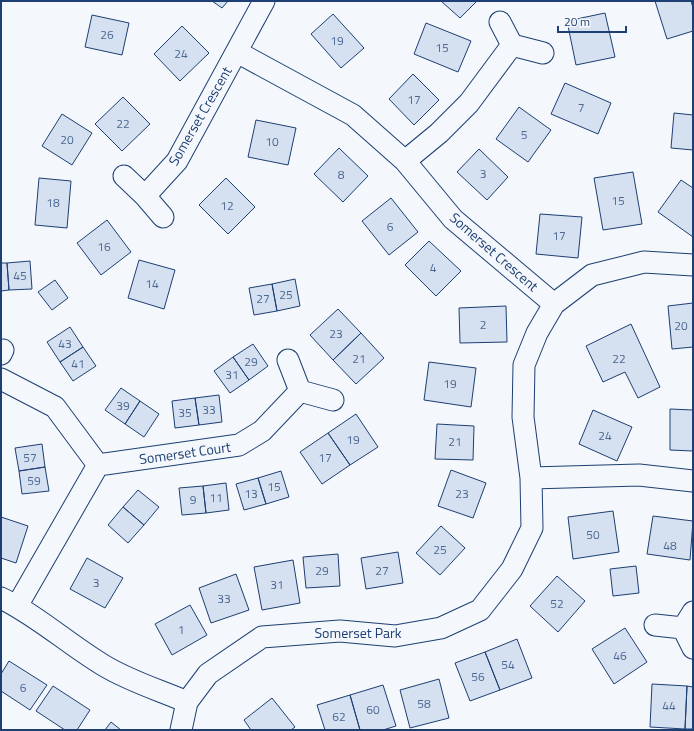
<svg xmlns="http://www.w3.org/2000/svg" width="694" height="731" font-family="'Titillium Web',sans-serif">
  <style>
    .building { fill: #d5e0f0; stroke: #1d3f73 }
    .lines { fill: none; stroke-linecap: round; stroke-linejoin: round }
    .minor-casing { stroke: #1d3f73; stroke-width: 23 }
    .minor { stroke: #f4f7fb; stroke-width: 21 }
    .labels { text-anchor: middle; stroke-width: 3; stroke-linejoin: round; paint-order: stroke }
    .number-label { font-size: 12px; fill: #4b6792 }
    .street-label { font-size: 14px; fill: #1d3f73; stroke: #f4f7fb }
  </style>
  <rect width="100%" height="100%" fill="#f4f7fb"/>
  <path class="building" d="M212,1H228L222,8Z
    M441,1H477L460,18Z
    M655,1H691L693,8V31L667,39Z
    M605,13L615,57L576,65L567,21Z
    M333,14L364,48L341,68L311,34Z
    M92,15L129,23L122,55L85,47Z
    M426,23L471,41L458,72L414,54Z
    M182,26L209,53L180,81L154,54Z
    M413,74L439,100L414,125L389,99Z
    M565,83L611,103L598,134L551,114Z
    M123,97L150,124L122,151L95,124Z
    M519,107L551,130L528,162L496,139Z
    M674,113L693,115V150L671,148Z
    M62,114L92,133L72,165L42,146Z
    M256,120L296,128L288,165L248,157Z
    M339,148L368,176L343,202L314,174Z
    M479,149L508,177L487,200L457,172Z
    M633,172L642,224L603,230L594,178Z
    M39,178L71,181L67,228L35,225Z
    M226,178L255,207L228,234L199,205Z
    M681,180L693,188V237L658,212Z
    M391,198L418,232L389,255L362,221Z
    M540,214L582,217L578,258L536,254Z
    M107,220L131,252L101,275L77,243Z
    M429,241L461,271L436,296L405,265Z
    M139,260L175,270L164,309L128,298Z
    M30,261L32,289L9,290L7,263Z
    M1,263H7L9,290L1,291Z
    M295,279L300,306L277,311L272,284Z
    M55,280L68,298L52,310L38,292Z
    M272,284L277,311L254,315L249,288Z
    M693,303V347L672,349L668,306Z
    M506,306L507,342L460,343L459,308Z
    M338,309L361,333L333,360L310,335Z
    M631,324L660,387L638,398L625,372L603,382L586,346Z
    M70,327L83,347L60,362L47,342Z
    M361,333L384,358L356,384L333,360Z
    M253,344L268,366L249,380L233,357Z
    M83,347L96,366L73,381L60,362Z
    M233,357L249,380L230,393L214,371Z
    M429,362L476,368L471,407L424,400Z
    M121,388L140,401L125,424L105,410Z
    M219,395L222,422L199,425L195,398Z
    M195,398L199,425L175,428L172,401Z
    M140,401L159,414L144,437L125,424Z
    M670,409L693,410V451L670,450Z
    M593,410L632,427L617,461L579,444Z
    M356,414L378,447L350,465L328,433Z
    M437,424L474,426L473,460L435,459Z
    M328,433L350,465L322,484L300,452Z
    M42,444L45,467L19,471L15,448Z
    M45,467L49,491L22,494L19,471Z
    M451,470L486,483L473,518L438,506Z
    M281,471L289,497L266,504L258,478Z
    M258,478L266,504L244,510L236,484Z
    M226,483L229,510L206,513L203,486Z
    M203,486L206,513L182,515L179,488Z
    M138,490L159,507L144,525L123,507Z
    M123,507L144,525L128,543L108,525Z
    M613,511L619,552L573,559L568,517Z
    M653,516L693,521L690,560L647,554Z
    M1,517L28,526L16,563L1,558Z
    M441,526L465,548L440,575L416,553Z
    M398,552L403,583L366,589L361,558Z
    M338,554L340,586L306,588L303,557Z
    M87,558L123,578L105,608L70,589Z
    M293,560L300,603L262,610L254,567Z
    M636,566L639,593L613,596L610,569Z
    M236,574L249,610L211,623L199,588Z
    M557,576L585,601L558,632L530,606Z
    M190,605L207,635L172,655L155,624Z
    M625,628L647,662L614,684L592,649Z
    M517,639L532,678L500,690L485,652Z
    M485,652L500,690L470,701L455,663Z
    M9,661L47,685L30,710L1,691V674Z
    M439,679L449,718L410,728L400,690Z
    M652,684L687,686L685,729L650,727Z
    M383,685L396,726L383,730H360L350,695Z
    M53,686L90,710L77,730H65L36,711Z
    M687,686L693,687V729H685Z
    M350,695L360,730H325L317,705Z
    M272,698L295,727L291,730H251L244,720Z
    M111,722L121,730H105Z"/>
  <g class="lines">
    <g class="minor-casing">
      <path id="minor" d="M500,22L512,45L543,53
        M237,52L353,115L405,161L453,219L554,304
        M405,161L439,133L469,103L512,45
        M124,176L145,196L163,217
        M145,196L177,161L264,1
        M1,354L3,350
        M288,360L300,391L333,400
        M1,379L55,407L98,465
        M531,478L639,475L693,481
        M1,598C38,616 68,644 103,665C129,681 159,690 187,702
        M17,606L98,465L239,445L262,431L300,391
        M655,625L683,628L693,648
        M683,628L693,612
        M181,730L187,702L208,674L262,637L340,631L395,636L441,628L480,610L512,569L532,528L531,478L523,417L524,365L537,333L554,304L592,275L644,262L693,265"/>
    </g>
    <use href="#minor" class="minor"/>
  </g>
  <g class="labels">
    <g class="number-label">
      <text x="107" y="39">26</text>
      <text x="337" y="45">19</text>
      <text x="442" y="52">15</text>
      <text x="181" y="58">24</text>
      <text x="414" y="104">17</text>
      <text x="581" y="112">7</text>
      <text x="123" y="128">22</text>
      <text x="524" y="139">5</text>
      <text x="67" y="144">20</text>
      <text x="272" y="146">10</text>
      <text x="483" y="178">3</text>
      <text x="341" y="179">8</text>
      <text x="618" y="205">15</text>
      <text x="53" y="207">18</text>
      <text x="227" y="210">12</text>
      <text x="390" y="231">6</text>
      <text x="559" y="240">17</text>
      <text x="104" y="251">16</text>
      <text x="433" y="272">4</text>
      <text x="20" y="280">45</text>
      <text x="152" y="288">14</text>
      <text x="286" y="299">25</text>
      <text x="263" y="303">27</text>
      <text x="483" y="329">2</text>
      <text x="681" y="330">20</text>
      <text x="336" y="338">23</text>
      <text x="65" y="348">43</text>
      <text x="359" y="363">21</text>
      <text x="619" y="363">22</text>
      <text x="251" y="366">29</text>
      <text x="78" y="368">41</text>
      <text x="232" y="379">31</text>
      <text x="450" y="388">19</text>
      <text x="123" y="410">39</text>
      <text x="209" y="414">33</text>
      <text x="185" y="417">35</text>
      <text x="605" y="440">24</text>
      <text x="353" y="444">19</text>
      <text x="455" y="446">21</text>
      <text x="30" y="462">57</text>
      <text x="325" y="462">17</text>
      <text x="34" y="485">59</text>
      <text x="274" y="491">15</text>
      <text x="251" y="498">13</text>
      <text x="462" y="498">23</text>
      <text x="216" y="502">11</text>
      <text x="193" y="504">9</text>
      <text x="593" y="539">50</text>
      <text x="670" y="550">48</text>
      <text x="440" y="554">25</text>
      <text x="322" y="575">29</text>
      <text x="382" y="575">27</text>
      <text x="96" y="587">3</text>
      <text x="277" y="589">31</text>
      <text x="224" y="603">33</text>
      <text x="557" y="608">52</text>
      <text x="181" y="634">1</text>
      <text x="620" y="660">46</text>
      <text x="508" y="669">54</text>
      <text x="478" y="681">56</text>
      <text x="23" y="692">6</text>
      <text x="424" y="708">58</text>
      <text x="669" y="710">44</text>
      <text x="373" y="714">60</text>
      <text x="339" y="721">62</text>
    </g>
    <g class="street-label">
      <text transform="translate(200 116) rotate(-60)" y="5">Somerset Crescent</text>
      <text transform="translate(494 252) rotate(41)" y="5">Somerset Crescent</text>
      <text transform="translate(185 453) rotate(-8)" y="5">Somerset Court</text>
      <text x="358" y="638">Somerset Park</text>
    </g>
  </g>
  <rect width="694" height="731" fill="none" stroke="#1d3f73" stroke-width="4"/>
  <path d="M558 26v6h68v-6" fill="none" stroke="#1d3f73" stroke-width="2"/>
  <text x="564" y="26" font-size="12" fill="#1d3f73" stroke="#f4f7fb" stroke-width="3" paint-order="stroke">20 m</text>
</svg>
